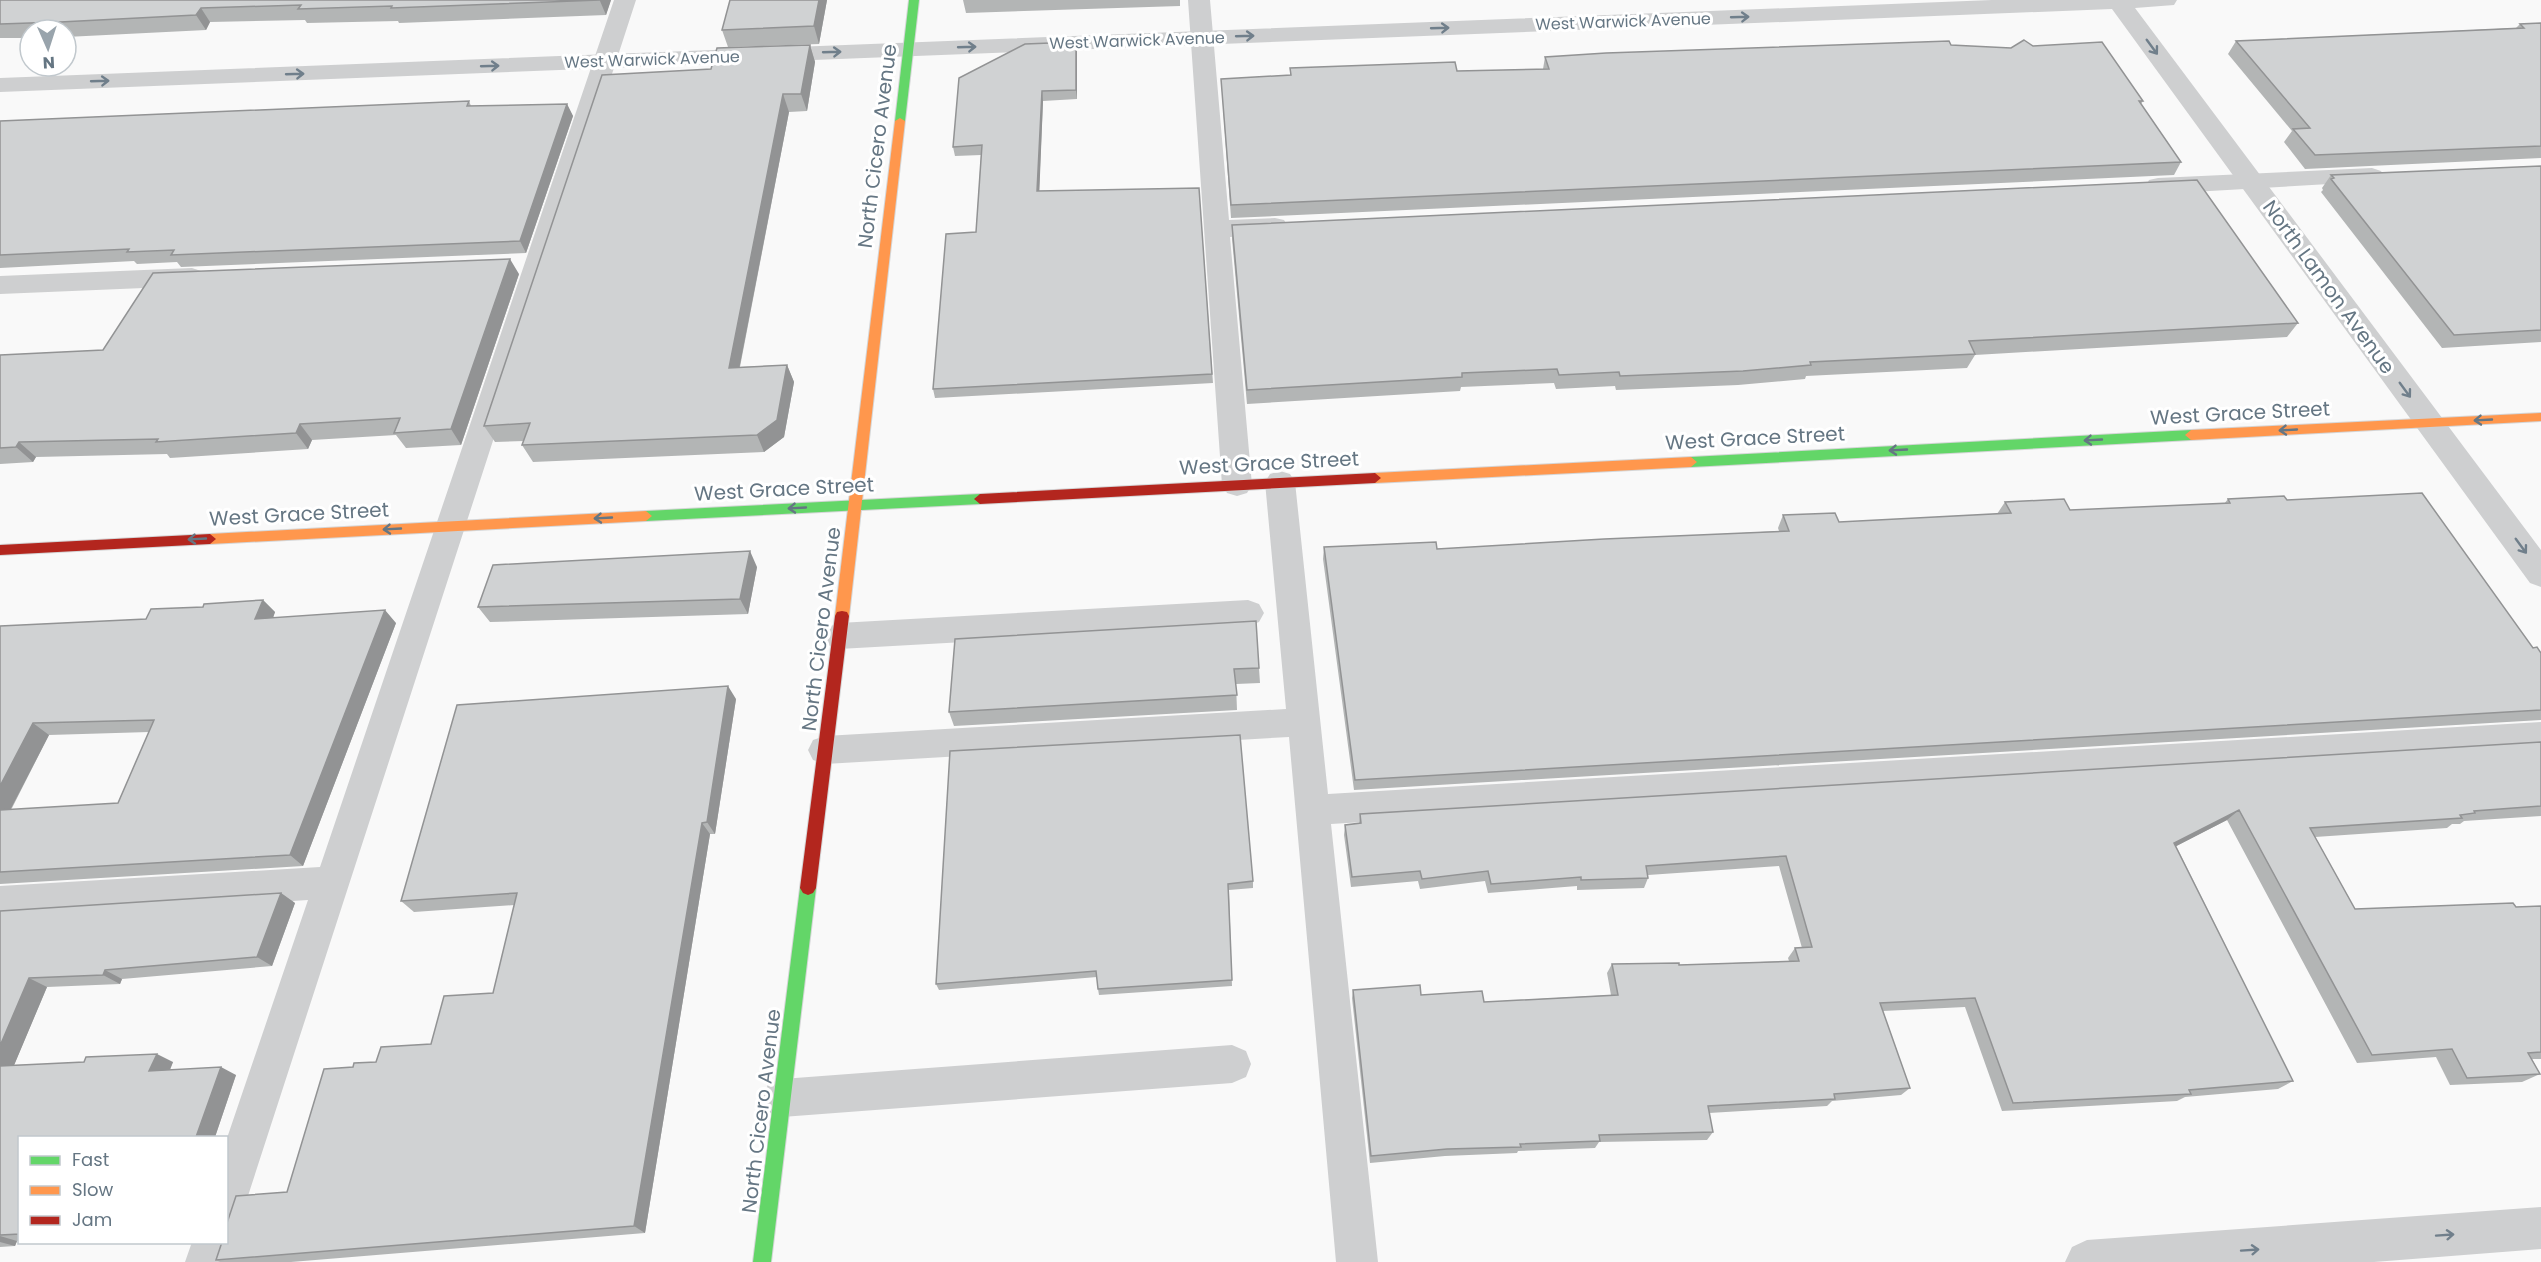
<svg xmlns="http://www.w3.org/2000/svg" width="2541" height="1262" font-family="Poppins,sans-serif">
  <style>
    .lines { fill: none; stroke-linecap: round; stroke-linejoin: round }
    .fast-casing { stroke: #d5d6d7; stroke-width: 2 }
    .slow-casing { stroke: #d5d6d7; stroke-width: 2 }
    .jam-casing { stroke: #d5d6d7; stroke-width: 2 }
    .lane { fill: #cecfd0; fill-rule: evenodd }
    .street { fill: #cecfd0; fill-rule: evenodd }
    .fast { fill: #63d668; fill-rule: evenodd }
    .slow { fill: #ff974d; fill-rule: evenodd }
    .jam { fill: #b3261e; fill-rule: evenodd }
    .wall { fill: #b3b5b5; fill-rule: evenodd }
    .shaded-wall { fill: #929394 }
    .building { fill: #d0d2d3; stroke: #929394; stroke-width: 1.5 }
    .oneway { stroke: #707f8b }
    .oneway2 { stroke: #657683 }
    .labels { text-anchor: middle; stroke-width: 6; stroke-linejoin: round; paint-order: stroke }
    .far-street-label { font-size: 16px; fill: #657683; stroke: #fff }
    .street-label { font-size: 20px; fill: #657683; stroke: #fff }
  </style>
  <rect width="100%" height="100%" fill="#f9f9f9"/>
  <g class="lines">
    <g class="fast-casing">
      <path id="fast" d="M909,0H919L905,121L900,124L895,121Z
        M2191,430L2197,435L2191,440L1691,467L1685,462L1691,457Z
        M980,494L986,499L980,504L646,521L640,516L646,511Z
        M808,881L813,883L816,888L771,1262H753L800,888L803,883Z"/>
    </g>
    <g class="slow-casing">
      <path id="slow" d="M900,118L905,121L849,616L847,620H837L835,616L895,121Z
        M2541,413V421L2191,440L2185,435L2191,430Z
        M1691,457L1697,462L1691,467L1375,483L1369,478L1375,473Z
        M646,511L652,516L646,521L210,544L204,539L210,534Z"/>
    </g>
    <g class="jam-casing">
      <path id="jam" d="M1375,473L1381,478L1375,483L980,504L974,499L980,494Z
        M210,534L216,539L210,544L0,555V545Z
        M842,611L847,612L849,616L816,888L813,893L808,895L803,893L800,888L835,616L837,612Z"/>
    </g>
    <path class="lane" d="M614,0H636L246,1202L240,1216L226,1222V1141L308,900L0,920V886L320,867Z
      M1188,0H1210L1229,220L1275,218L1284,220L1288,226L1284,232L1230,237L1252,485L1247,493L1237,496L1227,493L1222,485Z
      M2372,168L2381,171L2384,176L2381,181L2158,194L2149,192L2146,186L2149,180L2158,178Z
      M192,268L201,271L205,277L201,283L192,286L0,294V276Z
      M1280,471L1290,474L1295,482L1328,794L2541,722V750L1331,824L1378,1262H1336L1289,737L825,764L813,760L808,750L813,740L825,736L1286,709L1265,482L1270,474Z
      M1248,600L1259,604L1264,613L1259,622L1248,626L839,649L828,645L823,636L828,627L839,623Z
      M1232,1045L1246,1051L1251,1064L1246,1077L1232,1083L782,1117L768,1112L763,1098L768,1084L782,1079Z
      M226,1227L234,1242L227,1262H185L192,1242H226Z"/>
    <path class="street" d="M1992,0H2177L2174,5L2135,8L2541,550V587L2530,583L2112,9L0,92V78Z
      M2541,1207V1249L2374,1262H2065L2072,1247L2087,1240Z"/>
    <use href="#fast" class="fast"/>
    <use href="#slow" class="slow"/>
    <use href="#jam" class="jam"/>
  </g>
  <path class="wall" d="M0,0H611L606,15L399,23L398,21L307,23L305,20L210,22L206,30L66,37V30H30V38H0Z
    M730,0H827L819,44L728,47L722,30Z
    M963,0H1180V6L966,13Z
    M2541,23V158L2305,169L2284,142L2292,131L2228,54L2236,41L2516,28L2520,24Z
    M1076,42L1077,52V99L1043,101L1039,191L1199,188L1213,383L935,398L933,389L976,232L981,155L955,156L953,147Z
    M810,45L815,62L807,111L789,112L740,367L787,365L794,382L784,437L764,452L533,462L522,445L524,441L495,442L484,426L711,69Z
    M1951,45L2143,101L2141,104L2181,162L2174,175L1231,218L1221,79L1290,75V68L1457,71L1543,69L1545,57Z
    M469,101L471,106L567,104L573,116L526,253L181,267L177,262L137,264L134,261L0,268V121Z
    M2541,166V342L2442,348L2321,192L2323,190L2322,188L2331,175Z
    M1232,225L2298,323L2287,337L1975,355L1967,368L1806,376L1805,379L1738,385L1616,390L1615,386L1556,389L1554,383L1461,387L1460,391L1247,404L1232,239Z
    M519,274L461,445L406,448L396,435L312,440L308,449L170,458L167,454L36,457L33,462L0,464V355L103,350Z
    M2228,499L2287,500L2541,653V720L1354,790L1323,559L1324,547L1437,549L1779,531L1778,528L1783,515L1839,522L1997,514L2005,502L2070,510L2224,504Z
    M757,567L748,614L490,622L478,607Z
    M263,600L275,612L273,618L396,623L303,866L0,884V626L146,619L203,607ZM149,732L118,803L11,810L49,735Z
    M955,639L1259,668L1260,683L1236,684L1237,710L954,726L949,712Z
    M736,699L715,834H710L645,1233L291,1262H220L216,1260L287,1192L353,1067L376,1062L431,1044L493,993L514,905L414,912L401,901Z
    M2541,742V816L2464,821L2460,824H2452L2447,828L2315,837L2355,909L2516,907L2541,906V1059H2532L2540,1074L2522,1082L2450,1085L2436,1057L2357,1063L2227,820L2176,846L2293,1081L2278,1089L2185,1097L2177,1101L2002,1111L1965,1007L1883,1011L1910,1088L1901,1095L1832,1101L1827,1106L1709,1113L1713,1132L1707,1140L1599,1142L1595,1148L1518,1151L1517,1153L1445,1156L1370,1163L1352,998L1353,990L1421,995L1484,1002L1611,995L1607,973L1612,964L1679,965L1789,961L1788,958L1795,948H1802L1779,866L1648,875V878L1644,888L1577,890V886L1488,893L1485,881L1420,889L1418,881L1351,887L1344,835L1345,825L1359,823L1360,814Z
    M950,751L1253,881V888L1229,890L1232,986L1099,995L1098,989L1097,977L939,990L936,984Z
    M281,893L295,903L272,966L122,979L120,984L47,987L14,1065L173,1062L170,1070L236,1075L215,1137H20V1241H17L15,1246L0,1247V911Z"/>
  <path class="shaded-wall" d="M600,0H611L606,15L600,1Z
    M819,0H827L819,44L814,26Z
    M201,8L210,22L206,30L196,15Z
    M1076,42L1077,52V99L1076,90Z
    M810,45L815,62L807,111L801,94Z
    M1042,91L1043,101L1039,200L1037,191Z
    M783,94L789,112L736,385L729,368Z
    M567,104L573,116L526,253L520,241Z
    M510,259L519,274L461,445L451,429Z
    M787,365L794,382L784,437L764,452L757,435Z
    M300,424L312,440L308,449L296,433Z
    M19,442L36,457L33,462L16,447Z
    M750,551L757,567L748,614L740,599Z
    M263,600L275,612L268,632L255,619Z
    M385,610L396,623L303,866L290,855Z
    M728,686L736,699L715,834L707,822Z
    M33,723L49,735L4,822L0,819V786Z
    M2239,810L2227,820L2163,853L2174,843Z
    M702,823L710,834L645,1233L634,1226Z
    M281,893L295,903L272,966L257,957Z
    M105,970L122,979L120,984L103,975Z
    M29,978L47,987L10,1075L0,1071V1046Z
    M157,1054L173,1062L166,1079L149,1071Z
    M221,1067L236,1075L215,1137H196Z
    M0,1236L17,1241L15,1246L0,1242Z"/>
  <path class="building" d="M0,0H600L391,8L392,6L298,9L301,5L201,8L196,15L60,22L0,24Z
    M730,0H819L814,26L722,30Z
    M2541,23V146L2315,155L2293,129L2310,128L2236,41L2524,28L2520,24Z
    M2024,40L2033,46L2102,42L2143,101H2139L2181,162L1231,205L1221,79L1291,75L1290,68L1455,62L1457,71L1549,69L1545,57L1606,53L1949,41L1951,45L2011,48Z
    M1076,42V90L1042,91L1037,191L1199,188L1212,374L933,389L946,234L976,232L982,145L953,147L959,78L1025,44Z
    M810,45L801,94H783L729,368L787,365L777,420L757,435L522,445L530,423L484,426L602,75L711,69L717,48Z
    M469,101L467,106L567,104L520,241L171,255L174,250L127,252L129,249L0,255V121Z
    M2541,166V330L2454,335L2331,179L2334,178L2331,175Z
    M2197,180L2298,323L1969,341L1975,354L1810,362L1811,365L1743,371L1620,376L1619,372L1559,375L1557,369L1462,373V377L1247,390L1232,225Z
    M510,259L451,429L394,433L400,418L300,424L296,433L156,442L158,439L19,442L16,447L0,448V355L103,350L153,273Z
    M2422,493L2533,648L2537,647L2541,653V710L1355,780L1324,547L1436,542L1437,549L1604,539L1789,531L1783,515L1835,513L1839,522L2011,513L2005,502L2064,499L2070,510L2230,503L2228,499L2284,496L2287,500Z
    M750,551L740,599L478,607L493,565Z
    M263,600L255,619L385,610L290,855L0,872V810L118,803L154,720L33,723L0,786V626L146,619L151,609L203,607L204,604Z
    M1256,621L1259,668L1234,669L1237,695L949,712L955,639Z
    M728,686L707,822L702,823L634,1226L216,1260L222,1242H226V1226L236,1196L287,1192L324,1069L353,1067L354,1063L376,1062L381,1047L431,1044L444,996L493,993L517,893L401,901L457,705Z
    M1240,735L1253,881L1228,884L1232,980L1098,989L1096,971L936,984L950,751Z
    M2541,742V806L2474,811L2475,813L2460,815L2462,818L2310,828L2355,909L2513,903L2516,907L2541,906V1052L2528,1053L2540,1074L2467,1078L2452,1049L2372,1055L2239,810L2174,843L2293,1081L2189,1090L2191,1094L2013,1103L1975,998L1880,1003L1910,1088L1834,1094L1835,1099L1708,1106L1713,1132L1599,1135L1600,1141L1520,1144L1521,1147L1447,1149L1371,1156L1353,990L1420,985L1421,995L1482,991L1484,1002L1618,995L1612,964L1679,963V965L1799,961L1795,948L1812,947L1786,856L1646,866L1648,878L1581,880V877L1491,884L1488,871L1422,879L1420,871L1352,877L1345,825L1361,823L1360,814Z
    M281,893L257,957L105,970L103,975L29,978L0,1046V911Z
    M157,1054L149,1071L221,1067L196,1137H20V1234L0,1235V1066L84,1062L86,1057Z"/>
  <defs><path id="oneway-shaft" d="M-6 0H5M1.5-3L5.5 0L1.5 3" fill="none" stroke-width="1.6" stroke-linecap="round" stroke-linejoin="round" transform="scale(1.5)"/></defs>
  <g class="oneway">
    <use href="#oneway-shaft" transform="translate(1740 17) rotate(-2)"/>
    <use href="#oneway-shaft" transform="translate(1440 28) rotate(-2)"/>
    <use href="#oneway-shaft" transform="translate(1245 36) rotate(-2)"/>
    <use href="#oneway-shaft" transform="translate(967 47) rotate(-2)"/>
    <use href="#oneway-shaft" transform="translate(2152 47) rotate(54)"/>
    <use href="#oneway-shaft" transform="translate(832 52) rotate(-2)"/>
    <use href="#oneway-shaft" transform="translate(490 66) rotate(-2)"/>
    <use href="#oneway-shaft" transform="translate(295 74) rotate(-2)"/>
    <use href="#oneway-shaft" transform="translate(100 81) rotate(-2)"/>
    <use href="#oneway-shaft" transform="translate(2405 390) rotate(54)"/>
    <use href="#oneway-shaft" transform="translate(2521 546) rotate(54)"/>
    <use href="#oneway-shaft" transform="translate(2445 1235) rotate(-4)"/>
    <use href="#oneway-shaft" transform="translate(2250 1250) rotate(-4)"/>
  </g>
  <g class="oneway2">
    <use href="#oneway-shaft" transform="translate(2483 420) rotate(177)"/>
    <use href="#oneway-shaft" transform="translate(2288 430) rotate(177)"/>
    <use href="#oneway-shaft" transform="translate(2093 440) rotate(177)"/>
    <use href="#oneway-shaft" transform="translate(1898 450) rotate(177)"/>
    <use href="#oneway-shaft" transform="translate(797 508) rotate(177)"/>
    <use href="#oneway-shaft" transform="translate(603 518) rotate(177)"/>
    <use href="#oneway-shaft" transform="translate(392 529) rotate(177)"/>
    <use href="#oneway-shaft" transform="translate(197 539) rotate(177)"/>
  </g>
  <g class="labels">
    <g class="far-street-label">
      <text transform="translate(1623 21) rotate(-2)" y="6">West Warwick Avenue</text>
      <text transform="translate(1137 40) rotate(-2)" y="6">West Warwick Avenue</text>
      <text transform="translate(652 59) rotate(-2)" y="6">West Warwick Avenue</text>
    </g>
    <g class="street-label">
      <text transform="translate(877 146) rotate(-83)" y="7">North Cicero Avenue</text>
      <text transform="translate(2329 287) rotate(54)" y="7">North Lamon Avenue</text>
      <text transform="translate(2240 413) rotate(-3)" y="7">West Grace Street</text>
      <text transform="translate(1755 438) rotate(-3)" y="7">West Grace Street</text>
      <text transform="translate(1269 463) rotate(-3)" y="7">West Grace Street</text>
      <text transform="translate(784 489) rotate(-3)" y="7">West Grace Street</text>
      <text transform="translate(299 514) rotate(-3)" y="7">West Grace Street</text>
      <text transform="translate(821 629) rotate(-83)" y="7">North Cicero Avenue</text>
      <text transform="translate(761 1111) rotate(-83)" y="7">North Cicero Avenue</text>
    </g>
  </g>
  <rect x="18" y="1136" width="210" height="108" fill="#ffffff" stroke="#c1c8cd" stroke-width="1.5"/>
  <rect x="30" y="1156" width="30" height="9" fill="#63d668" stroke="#c1c8cd" stroke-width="1.5"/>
  <text x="72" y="1166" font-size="18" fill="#657683">Fast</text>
  <rect x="30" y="1186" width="30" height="9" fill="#ff974d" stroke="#c1c8cd" stroke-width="1.5"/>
  <text x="72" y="1196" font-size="18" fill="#657683">Slow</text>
  <rect x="30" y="1216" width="30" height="9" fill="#b3261e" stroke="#c1c8cd" stroke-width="1.5"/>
  <text x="72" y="1226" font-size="18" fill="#657683">Jam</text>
  <g transform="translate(48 48) rotate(177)"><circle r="28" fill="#ffffff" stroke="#c1c8cd" stroke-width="1.5"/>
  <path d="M0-4.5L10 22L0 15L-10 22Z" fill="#99a4ac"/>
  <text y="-9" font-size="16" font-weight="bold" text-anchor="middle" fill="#657683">N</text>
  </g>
</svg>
